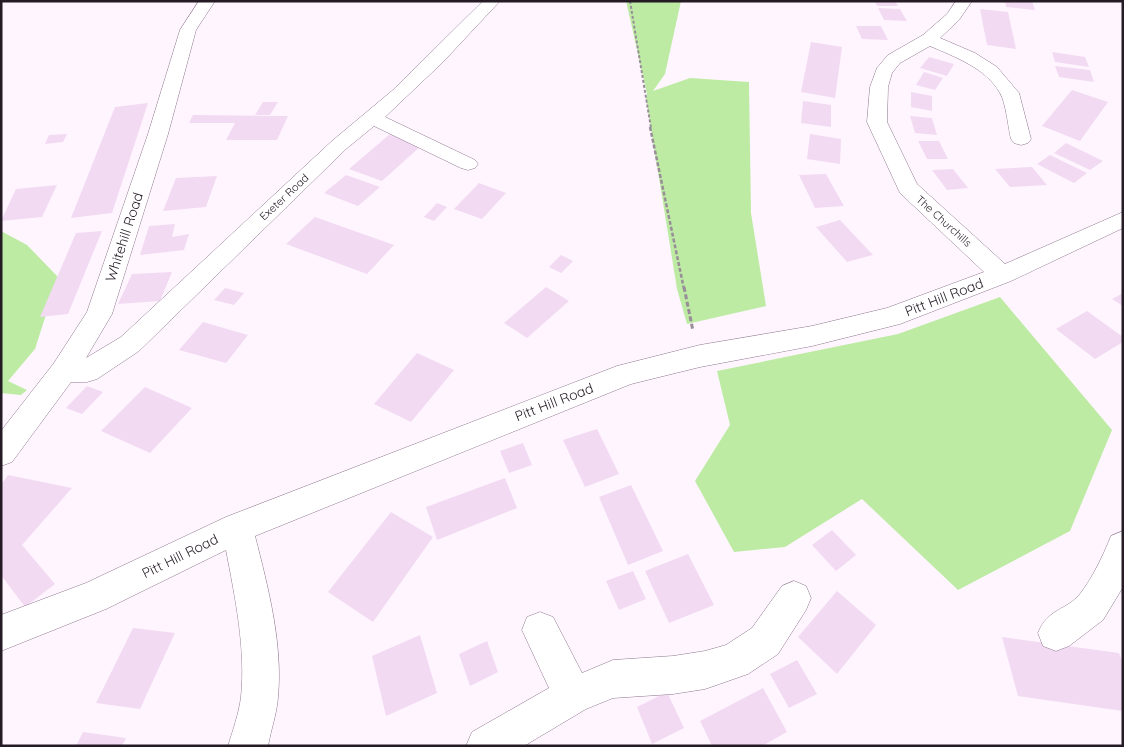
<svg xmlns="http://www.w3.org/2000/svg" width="1124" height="747" font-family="Quicksand,sans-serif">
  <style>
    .green { fill: #bdeba3 }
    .building { fill: #f2daf2 }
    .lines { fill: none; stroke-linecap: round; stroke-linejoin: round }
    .minor-casing { stroke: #8d778d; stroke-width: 1 }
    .path-far2 { stroke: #988e98; stroke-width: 2; stroke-dasharray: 3 2; stroke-linecap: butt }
    .path-far1 { stroke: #988e98; stroke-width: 2.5; stroke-dasharray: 4 2; stroke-linecap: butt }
    .path { stroke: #988e98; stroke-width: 3; stroke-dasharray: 5 2.5; stroke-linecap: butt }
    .minor { fill: #fff; fill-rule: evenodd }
    .labels { text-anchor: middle; stroke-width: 5; stroke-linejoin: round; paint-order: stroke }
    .far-street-label { font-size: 11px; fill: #241b24; stroke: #fff }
    .street-label { font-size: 14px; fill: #241b24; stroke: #fff }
  </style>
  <rect width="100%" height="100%" fill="#fff5ff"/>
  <path class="green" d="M626,1H681L665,74L653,91L690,78L749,82L751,213L766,306L687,324L677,289L646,98L647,94Z
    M1,231L27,245L58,277L35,349L8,381L27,390L21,395L1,393Z
    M1000,297L1112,430L1070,531L958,590L862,499L785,547L734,552L695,481L730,425L717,371L898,334Z"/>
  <path class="building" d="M875,1H895L898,6H877Z
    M1005,1H1032L1035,10L1006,7Z
    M878,8L900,9L907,21L884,20Z
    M980,9L1008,12L1016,49L987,45Z
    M856,26H881L888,40L862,39Z
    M811,42L842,47L835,98L801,92Z
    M1052,52L1085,57L1089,67L1055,62Z
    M929,57L954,64L947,76L920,68Z
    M1055,66L1090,70L1094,82L1059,77Z
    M924,72L943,78L935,90L916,85Z
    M1072,90L1108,102L1080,141L1042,126Z
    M911,92L932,96V111L911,107Z
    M803,101L831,105V127L801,123Z
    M263,102H278L270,115H255Z
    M148,103L112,213L71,218L115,107Z
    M193,115L273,116H288L277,140H226L235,123H189Z
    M910,116L932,118L937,135L915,133Z
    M67,134L63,142L45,144L49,135Z
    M390,134L422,145L382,181L349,169Z
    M810,134L841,139L840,164L807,159Z
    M918,141H939L948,159H927Z
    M1066,143L1103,161L1090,170L1054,153Z
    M1050,155L1087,173L1074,183L1037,164Z
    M1032,167L1047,185L1010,187L995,169Z
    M953,169L968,188L947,190L932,170Z
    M826,174L844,206L815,208L799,175Z
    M346,175L380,187L358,206L324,193Z
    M217,176L206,207L163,211L176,178Z
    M479,183L506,193L482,219L454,209Z
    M57,185L42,217L1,221L16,189Z
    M437,203L447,207L434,221L424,217Z
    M315,217L394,245L367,274L286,244Z
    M840,220L873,255L847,262L816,227Z
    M175,224L172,237L189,234L184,250L140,255L149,226Z
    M102,231L68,314L40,317L76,233Z
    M561,255L573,261L561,273L549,267Z
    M172,272L160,301L118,304L132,274Z
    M546,287L569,301L527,338L504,323Z
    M225,288L244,293L234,305L214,300Z
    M1123,293V306L1112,299Z
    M1087,311L1123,337V342L1095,359L1056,329Z
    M203,322L248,335L226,363L179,350Z
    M417,353L454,370L411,422L374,404Z
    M87,386L103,392L82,414L66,408Z
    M145,387L192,408L150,453L101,431Z
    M597,429L619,474L585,487L563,440Z
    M523,443L532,465L509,473L500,451Z
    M8,475L72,488L22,545L55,584L25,607L1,575V485Z
    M505,478L517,508L437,540L426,507Z
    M631,485L663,551L628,565L599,497Z
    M391,512L433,537L373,622L328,592Z
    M832,530L856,555L836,571L812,545Z
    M688,554L714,605L669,623L645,571Z
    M633,571L646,599L619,610L606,581Z
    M837,591L876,625L837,674L798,637Z
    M133,628L175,633L140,709L96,703Z
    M420,635L437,693L386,716L372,656Z
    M1002,637L1119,653L1123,664V711L1018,696Z
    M487,641L498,672L470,686L459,654Z
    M797,660L817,694L789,708L770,674Z
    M763,688L787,732L762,746H712L700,721Z
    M667,692L684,728L652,744L637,707Z
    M83,732L126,738L122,746H76Z"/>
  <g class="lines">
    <g class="minor-casing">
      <path id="minor" d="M199,1H215L196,30L168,134L112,314L86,358L121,337L332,141L393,90L483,1H500L443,62L385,117L475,160L478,164L475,168L468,170L461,168L374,126L346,149L139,351L97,379L87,382H71L12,462L1,466V431L54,363L87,312L148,134L180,30Z
        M956,1H972L959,20L940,38L975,53L997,67L1019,93L1031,139L1028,143L1021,145L1014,143L1011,139C1008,127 1006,103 1000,93C986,68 955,57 930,46L900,63L892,73L888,87L887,122L917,184L1005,264L1123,212V228L1011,281L900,324L812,346L700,367L631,384L255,536C268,587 283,644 278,697C277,713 271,729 268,746H228C233,730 239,713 241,697C246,649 235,597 226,550L106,609L1,651V615L86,583L226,517L617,366L700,345L812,326L887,308L984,272L900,193L867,122L870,87L877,68L888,55L923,35L947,14Z
        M1123,531V587L1103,620L1069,646L1056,651L1043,646L1038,633C1048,608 1066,611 1080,594C1093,577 1103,556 1111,536Z
        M794,581L806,586L811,598L806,610L778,654L748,674L705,689L673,694L613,698L586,709L524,746H466L472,732L549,688L522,630L527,617L540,612L553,617L582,673L613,660L673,656L705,651L726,645L752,628L782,586Z"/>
    </g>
    <path class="path-far2" d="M630,1L651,128"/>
    <path class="path-far1" d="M650,127L684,289"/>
    <path class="path" d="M684,287L693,331"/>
    <use href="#minor" class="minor"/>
  </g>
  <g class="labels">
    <g class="far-street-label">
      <text transform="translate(284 197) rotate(-43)" y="4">Exeter Road</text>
      <text transform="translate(944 221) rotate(42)" y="4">The Churchills</text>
    </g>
    <g class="street-label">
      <text transform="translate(124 237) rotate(-72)" y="5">Whitehill Road</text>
      <text transform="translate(944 297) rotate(-21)" y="5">Pitt Hill Road</text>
      <text transform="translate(554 402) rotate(-21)" y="5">Pitt Hill Road</text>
      <text transform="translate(180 556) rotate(-26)" y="5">Pitt Hill Road</text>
    </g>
  </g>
  <rect width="1124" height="747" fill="none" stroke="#241b24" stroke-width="5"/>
</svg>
